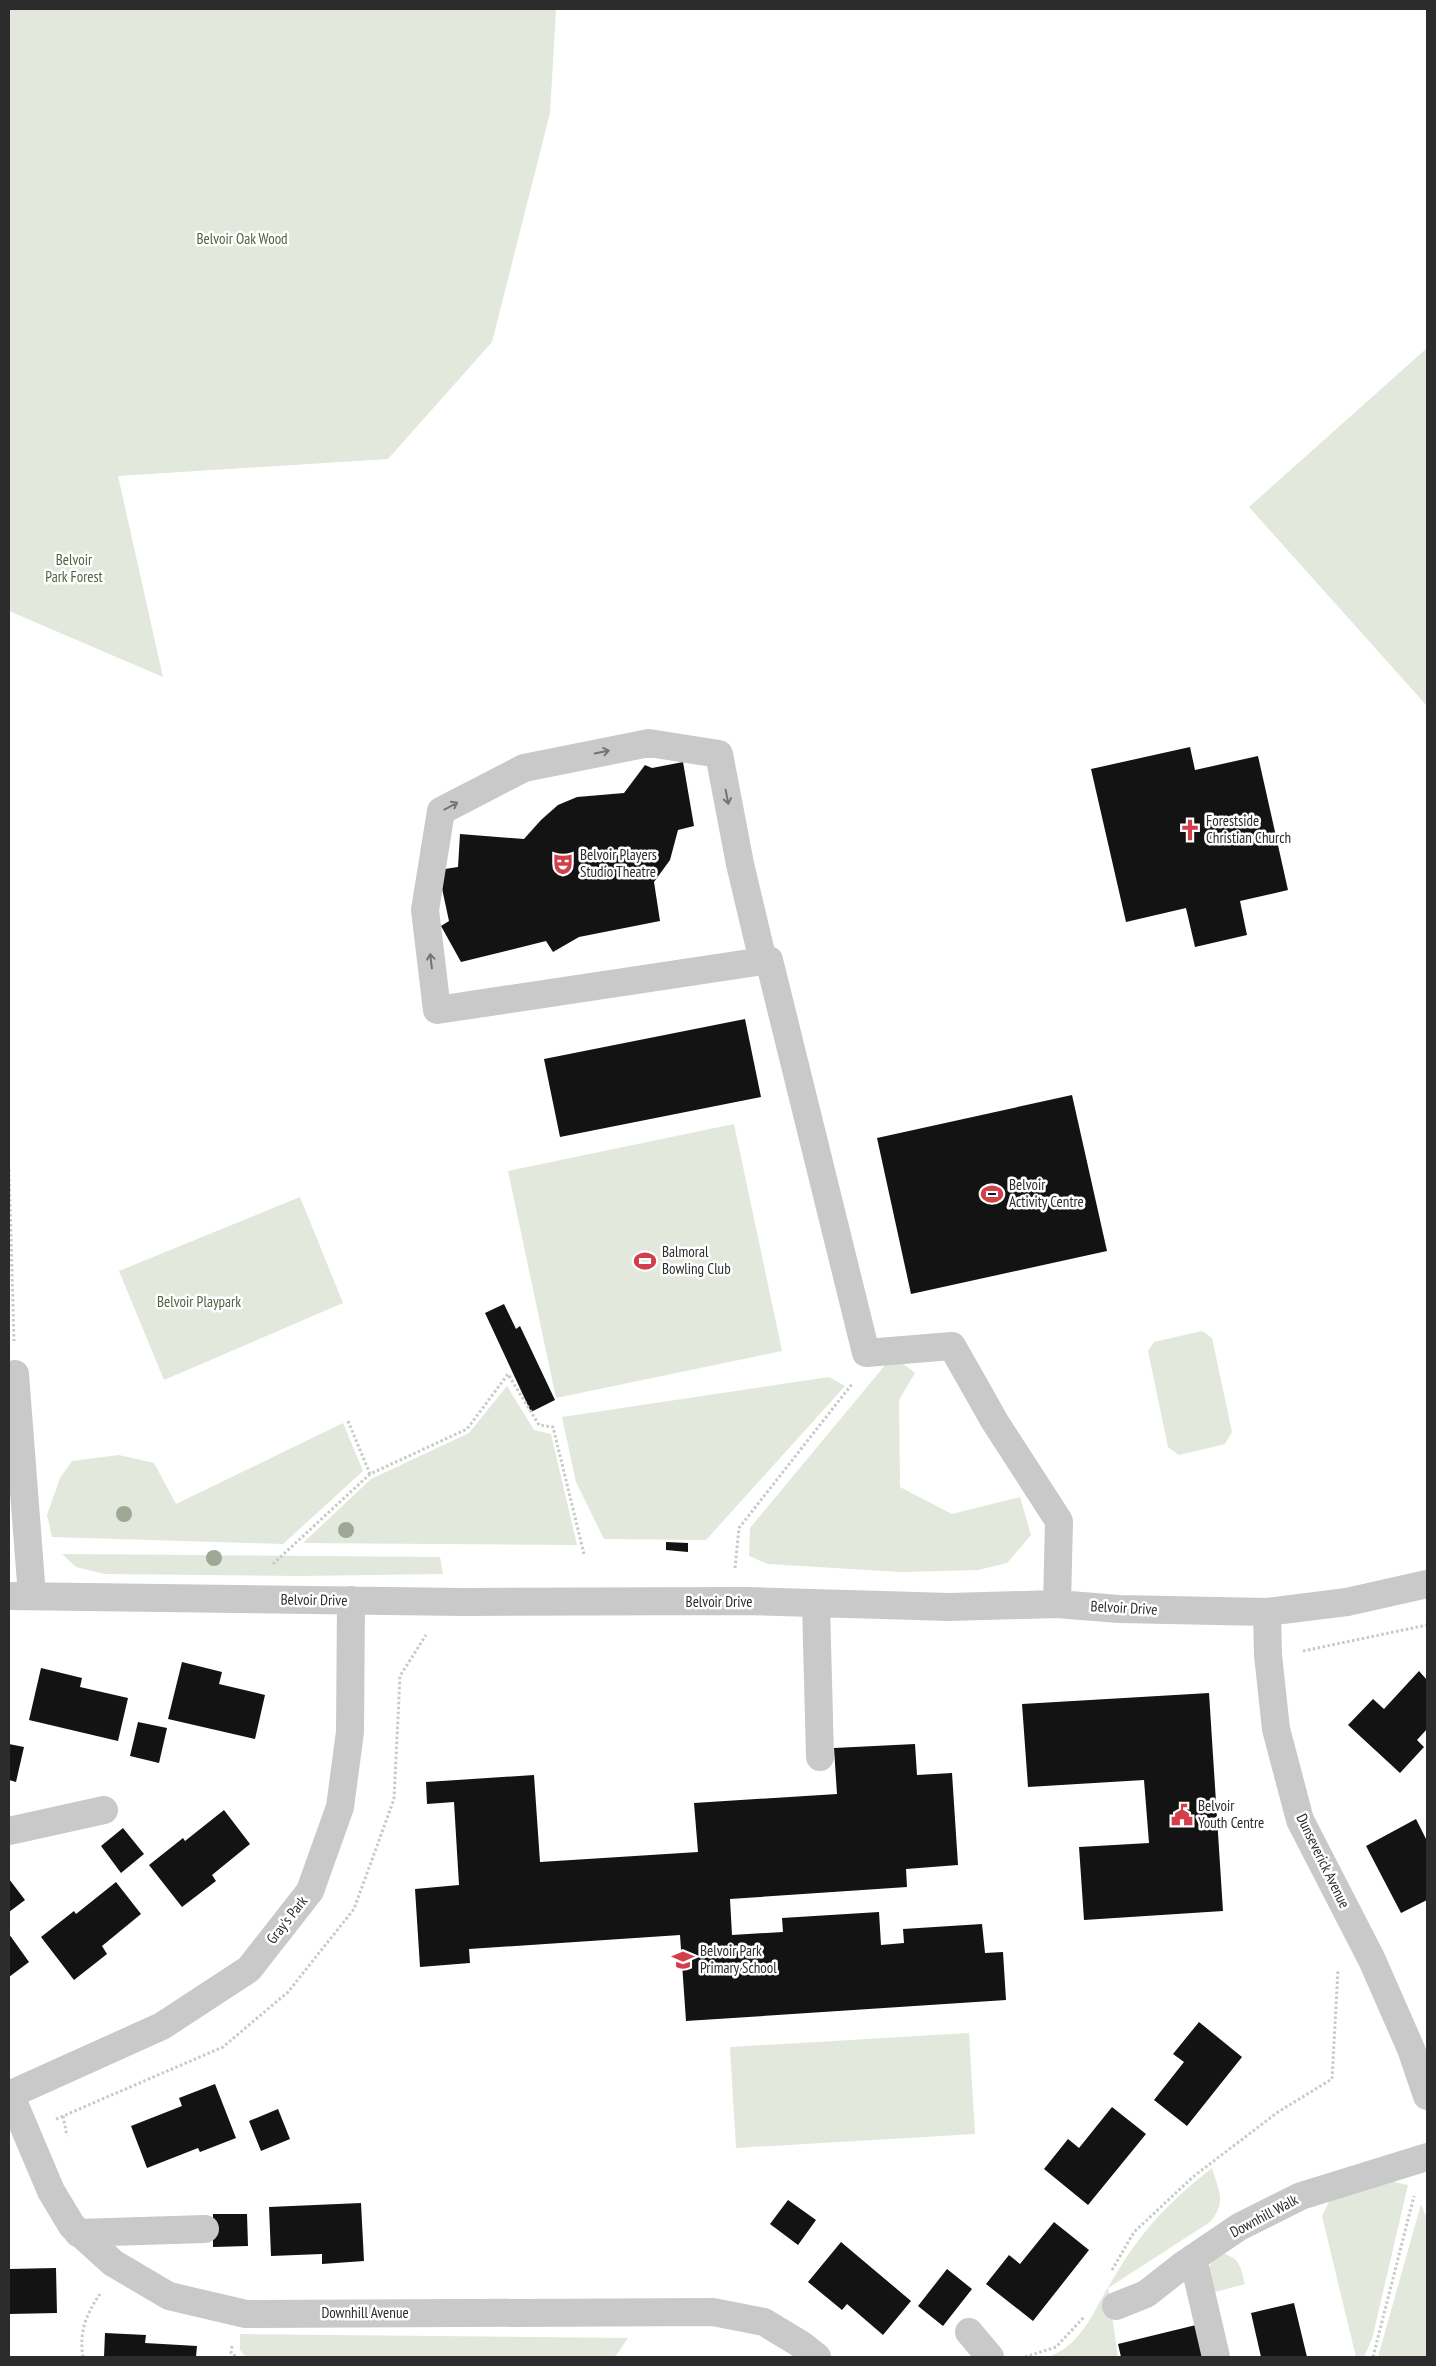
<svg xmlns="http://www.w3.org/2000/svg" width="1436" height="2366" font-family="'PT Sans Narrow',sans-serif">
  <style>
    .green { fill: #e2e8db }
    .building { fill: #131313 }
    .lines { fill: none; stroke-linecap: round; stroke-linejoin: round }
    .path { stroke: #c9c9c9; stroke-width: 3; stroke-dasharray: 2.5 2.5; stroke-linecap: butt }
    .minor { stroke: #c9c9c9; stroke-width: 28 }
    .tree { fill: #9ea995 }
    .oneway { stroke: #737373 }
    .labels { text-anchor: middle; stroke-width: 5; stroke-linejoin: round; paint-order: stroke }
    .park-label { font-size: 15px; fill: #4f633e; stroke: #fff }
    .poi-label { font-size: 15px; fill: #2c2c2c; stroke: #fff; text-anchor: start }
    .street-label { font-size: 15px; fill: #2c2c2c; stroke: #fff }
  </style>
  <rect width="100%" height="100%" fill="#fff"/>
  <path class="green" d="M9,9H556L550,113L492,342L388,459L118,476L163,677L9,611Z
    M1427,348V706L1249,507Z
    M734,1124L782,1351L556,1398L508,1171Z
    M300,1197L343,1303L164,1380L119,1271Z
    M1202,1331L1212,1338L1232,1432L1225,1444L1179,1455L1168,1447L1148,1351L1154,1342Z
    M901,1362L915,1373L899,1400L900,1487L952,1514L1020,1497L1031,1535L1007,1563L978,1570L901,1572L768,1564L749,1556L750,1528L886,1364Z
    M829,1377L845,1386L706,1540L604,1539L576,1482L562,1417Z
    M507,1386L534,1430L551,1434L577,1545L303,1543L371,1479L469,1433Z
    M343,1423L363,1471L283,1544L52,1537L47,1515L60,1478L72,1461L119,1455L154,1463L176,1504Z
    M62,1554L440,1557L443,1574L298,1576L105,1574L76,1567Z
    M969,2033L975,2134L736,2148L730,2047Z
    M1212,2168C1219,2191 1227,2202 1210,2222L1108,2288L1118,2357H1048C1079,2347 1092,2315 1107,2289C1118,2270 1131,2249 1145,2232C1164,2208 1188,2187 1212,2168Z
    M1390,2181L1408,2185L1372,2339L1364,2357H1356L1322,2216L1329,2202L1346,2192Z
    M1421,2204L1427,2219V2357H1378Z
    M1225,2254C1241,2259 1241,2270 1245,2284L1211,2293C1209,2276 1204,2258 1225,2254Z
    M240,2334L628,2338L615,2357H246L240,2350Z"/>
  <path class="building" d="M1190,747L1195,770L1258,756L1288,890L1240,901L1247,935L1195,947L1186,908L1126,922L1091,769Z
    M683,762L694,826L678,830L670,860L654,882L660,921L579,937L553,952L546,941L461,962L441,926L449,921L438,870L458,867L460,834L524,839L541,820L558,805L577,797L624,793L645,765L652,768Z
    M745,1019L761,1097L560,1137L544,1059Z
    M1072,1095L1107,1251L911,1294L877,1138Z
    M504,1304L516,1329L520,1326L555,1400L531,1412L485,1313Z
    M666,1542L688,1543V1552L666,1550Z
    M182,1662L222,1672L219,1684L265,1695L255,1739L168,1719Z
    M41,1668L82,1678L80,1687L128,1698L118,1741L29,1720Z
    M1419,1671L1427,1680V1729L1417,1740L1424,1747L1400,1773L1348,1725L1373,1699L1384,1709Z
    M1209,1693L1223,1911L1084,1920L1079,1847L1149,1843L1144,1780L1028,1787L1022,1704Z
    M138,1722L167,1728L159,1763L130,1756Z
    M9,1744L24,1747L16,1782L9,1780Z
    M915,1744L917,1775L952,1773L958,1865L906,1869L907,1887L730,1899L732,1935L783,1932L782,1918L879,1912L881,1945L904,1943L903,1929L982,1924L985,1953L1003,1952L1006,2000L686,2021L680,1935L469,1949L470,1963L420,1967L415,1889L459,1885L454,1802L427,1804L426,1782L534,1775L540,1862L698,1852L694,1803L837,1794L834,1748Z
    M224,1810L250,1844L212,1875L216,1881L182,1907L149,1865L183,1838L185,1841Z
    M1416,1819L1427,1841V1900L1401,1913L1366,1846Z
    M123,1828L144,1854L121,1873L101,1846Z
    M9,1879L25,1900L9,1912Z
    M116,1882L141,1914L102,1946L107,1954L74,1980L41,1937L74,1911L76,1914Z
    M9,1934L29,1962L9,1977Z
    M1199,2022L1242,2057L1187,2126L1154,2100L1184,2062L1173,2054Z
    M215,2084L236,2138L200,2152L198,2148L147,2168L131,2126L182,2106L179,2098Z
    M1112,2107L1146,2134L1088,2205L1044,2169L1068,2139L1079,2148Z
    M278,2109L290,2139L261,2151L249,2121Z
    M788,2200L816,2220L798,2245L770,2224Z
    M361,2203L364,2261L322,2264V2254L271,2256L269,2207Z
    M213,2214H247L248,2246L213,2247Z
    M1054,2222L1089,2250L1033,2321L986,2284L1009,2255L1020,2264Z
    M841,2242L911,2301L883,2335L847,2304L842,2310L808,2282Z
    M56,2268L57,2313L9,2314V2269Z
    M947,2269L972,2289L943,2326L918,2306Z
    M1294,2303L1307,2357H1261L1251,2313Z
    M1196,2325L1204,2357H1121L1118,2344Z
    M105,2333L146,2335L145,2343L197,2346L196,2357H104Z"/>
  <g class="lines">
    <path class="path" d="M9,1169L14,1341
      M348,1421L370,1474
      M273,1564L370,1474L467,1429L508,1374L539,1425L553,1427L584,1554
      M735,1568L739,1528L852,1384
      M1303,1651L1427,1625
      M63,2116L67,2136
      M56,2119L223,2047L288,1992L354,1909L394,1799L400,1676L426,1635
      M1112,2270L1134,2232L1194,2176L1278,2112L1332,2079L1338,1970
      M232,2346L231,2353L237,2357
      M83,2357C79,2332 86,2314 100,2294
      M1025,2357L1056,2347L1085,2316
      M1373,2357L1414,2196"/>
    <path class="minor" d="M763,961L740,864L719,754L649,743L524,768L441,811L425,910L437,1010L763,961L769,960L866,1353L952,1346L995,1422L1059,1521L1057,1604
      M15,1374L32,1596
      M9,1596L463,1602L744,1601L950,1607L1057,1604L1119,1609L1267,1612L1347,1602L1427,1584
      M816,1605L820,1757
      M1267,1612L1268,1655L1276,1729L1300,1820L1372,1960L1411,2049L1427,2096
      M9,1831L104,1810
      M10,2094L51,2191L72,2226L113,2263L169,2296L246,2314L713,2312L764,2322L802,2345L817,2357
      M9,2095L162,2026L249,1969L310,1891L340,1807L350,1732L351,1600
      M78,2233L205,2229
      M1193,2258L1216,2357
      M1116,2306L1146,2294L1183,2265L1239,2227L1301,2196L1427,2157
      M969,2332L990,2357"/>
  </g>
  <g class="tree">
    <circle cx="124" cy="1514" r="8"/>
    <circle cx="346" cy="1530" r="8"/>
    <circle cx="214" cy="1558" r="8"/>
  </g>
  <defs><path id="oneway-shaft" d="M-6 0H5M1.5-3L5.5 0L1.5 3" fill="none" stroke-width="1.6" stroke-linecap="round" stroke-linejoin="round" transform="scale(1.25)"/></defs>
  <g class="oneway">
    <use href="#oneway-shaft" transform="translate(602 752) rotate(-11)"/>
    <use href="#oneway-shaft" transform="translate(727 797) rotate(79)"/>
    <use href="#oneway-shaft" transform="translate(451 806) rotate(-28)"/>
    <use href="#oneway-shaft" transform="translate(431 961) rotate(-97)"/>
  </g>
  <defs>
    <g id="church-bare" transform="scale(1.725)"><path d="M-1.2-6h2.4v3.5h3.3v2.4h-3.3V6h-2.4V-.1h-3.3v-2.4h3.3Z" fill="#d23f4a" stroke="#fff" stroke-width="2.5" paint-order="stroke"/></g>
    <g id="theatre-bare" transform="scale(1.725)"><path d="M-5-5.5Q0-4 5-5.5V0Q5 5 0 6Q-5 5-5 0ZM-3.3-2.5H-1v1.5H-3.3ZM1-2.5H3.3v1.5H1ZM-2.8 1Q0 5.5 2.8 1Z" fill="#d23f4a" stroke="#fff" stroke-width="2.5" paint-order="stroke"/></g>
    <g id="stadium-bare" transform="scale(1.725)"><path d="M0-5a6.5 5 0 1 0 0 10a6.5 5 0 1 0 0-10ZM-3.5-1.8h7v3.6h-7Z" fill="#d23f4a" stroke="#fff" stroke-width="2.5" paint-order="stroke"/></g>
    <g id="civic-bare" transform="scale(1.725)"><path d="M-.6-6.5H3V-4.5H.6V-3L4-1V1h2V6H-6V1h2V-1L-.6-3ZM-1.2 2.5V6h2.4V2.5Z" fill="#d23f4a" stroke="#fff" stroke-width="2.5" paint-order="stroke"/></g>
    <g id="school-bare" transform="scale(1.725)"><path d="M0-5L7-2L0 1L-7-2ZM-4 1L0 2.5L4 1V4Q0 6-4 4Z" fill="#d23f4a" stroke="#fff" stroke-width="2.5" paint-order="stroke"/></g>
  </defs>
  <g fill-rule="evenodd">
    <use href="#church-bare" x="1190" y="830"/>
    <use href="#theatre-bare" x="563" y="864"/>
    <use href="#stadium-bare" x="992" y="1194"/>
    <use href="#stadium-bare" x="645" y="1261"/>
    <use href="#civic-bare" x="1182" y="1815"/>
    <use href="#school-bare" x="683" y="1960"/>
  </g>
  <g class="labels">
    <g class="park-label">
      <text x="242" y="244">Belvoir Oak Wood</text>
      <text x="74" y="565">Belvoir<tspan x="74" dy="17">Park Forest</tspan></text>
      <text x="199" y="1307">Belvoir Playpark</text>
    </g>
    <g class="poi-label">
      <text x="1206" y="826">Forestside<tspan x="1206" dy="17">Christian Church</tspan></text>
      <text x="580" y="860">Belvoir Players<tspan x="580" dy="17">Studio Theatre</tspan></text>
      <text x="1009" y="1190">Belvoir<tspan x="1009" dy="17">Activity Centre</tspan></text>
      <text x="662" y="1257">Balmoral<tspan x="662" dy="17">Bowling Club</tspan></text>
      <text x="1198" y="1811">Belvoir<tspan x="1198" dy="17">Youth Centre</tspan></text>
      <text x="700" y="1956">Belvoir Park<tspan x="700" dy="17">Primary School</tspan></text>
    </g>
    <g class="street-label">
      <text transform="translate(314 1600) rotate(1)" y="5">Belvoir Drive</text>
      <text x="719" y="1607">Belvoir Drive</text>
      <text transform="translate(1124 1608) rotate(3)" y="5">Belvoir Drive</text>
      <text transform="translate(1323 1861) rotate(64)" y="5">Dunseverick Avenue</text>
      <text transform="translate(287 1920) rotate(-52)" y="5">Gray's Park</text>
      <text transform="translate(1264 2216) rotate(-28)" y="5">Downhill Walk</text>
      <text x="365" y="2318">Downhill Avenue</text>
    </g>
  </g>
  <rect width="1436" height="2366" fill="none" stroke="#2c2c2c" stroke-width="20"/>
</svg>
